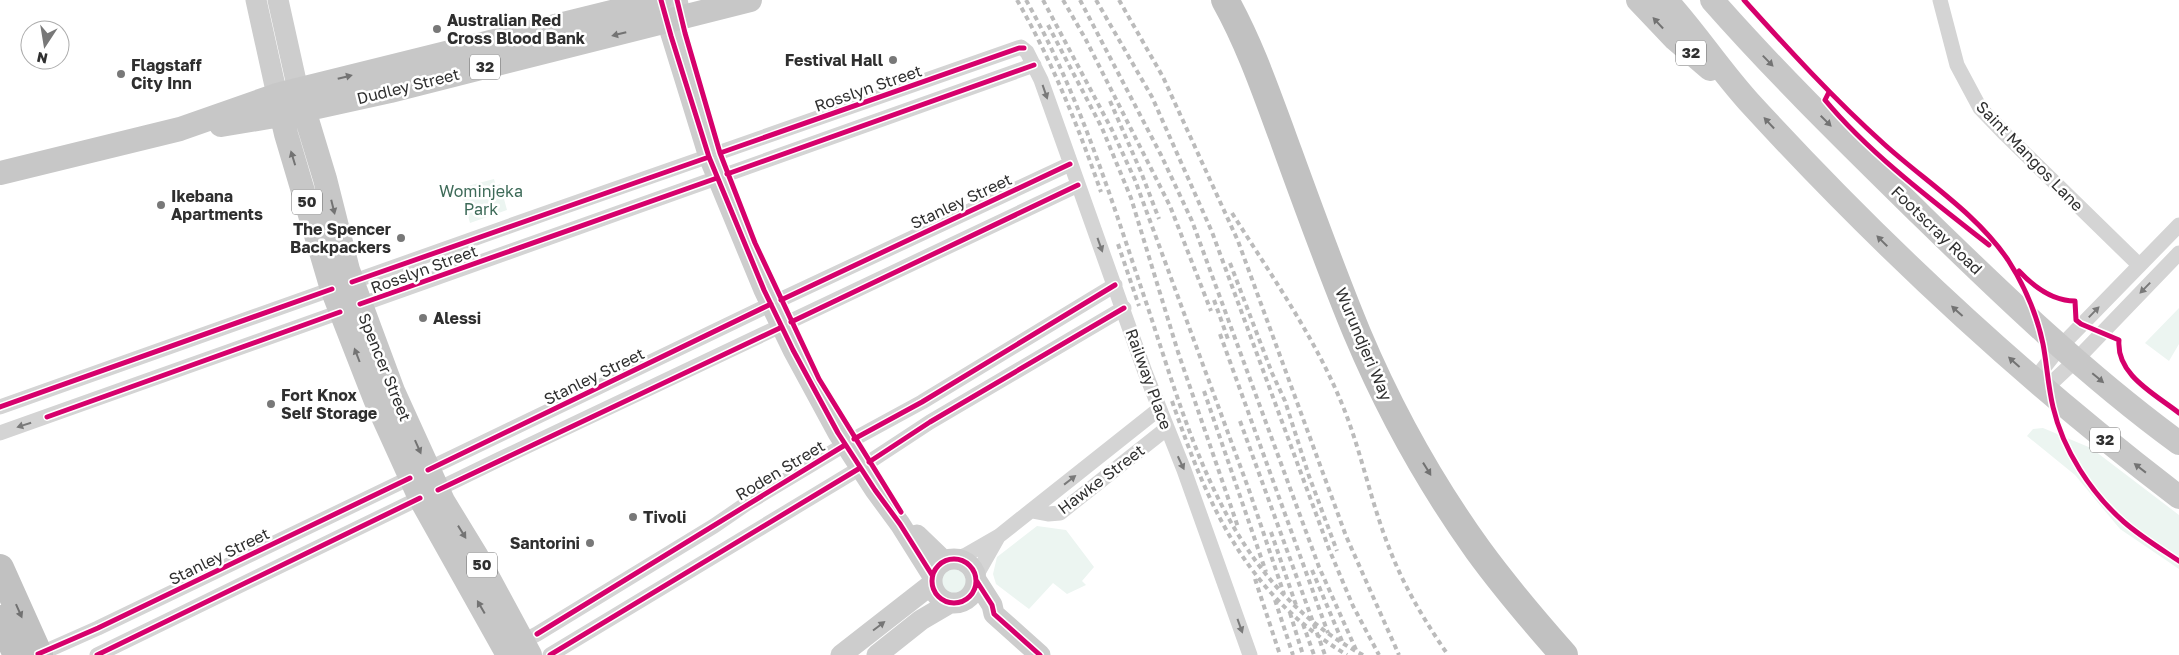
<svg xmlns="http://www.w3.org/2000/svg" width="2179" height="655" font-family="'Golos Text',sans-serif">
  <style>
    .green { fill: #ecf5f1 }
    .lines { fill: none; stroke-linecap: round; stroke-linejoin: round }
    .street { stroke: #d4d4d4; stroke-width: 15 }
    .secondary { stroke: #cdcdcd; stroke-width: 21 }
    .primary { stroke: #c7c7c7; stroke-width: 24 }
    .highway { stroke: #c1c1c1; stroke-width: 28 }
    .rail { stroke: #bbb; stroke-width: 4; stroke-dasharray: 5 4; stroke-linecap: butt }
    .cycleway-casing { stroke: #fff; stroke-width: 8 }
    .cycleway { stroke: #d6006c; stroke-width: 5 }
    .oneway { fill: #737373 }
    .oneway2 { fill: #797979 }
    .oneway3 { fill: #717171 }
    .oneway4 { fill: #767676 }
    .poi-dot { fill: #787878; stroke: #fff; stroke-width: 2 }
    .labels { text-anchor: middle; stroke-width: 5; stroke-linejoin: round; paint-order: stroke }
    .shield { fill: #fff; stroke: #6d6d6d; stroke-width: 1 }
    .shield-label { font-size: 15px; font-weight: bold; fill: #2f2f2f }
    .poi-label { font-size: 16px; font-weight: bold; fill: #2f2f2f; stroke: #fff; text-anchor: start }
    .street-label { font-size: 16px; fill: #2f2f2f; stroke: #fff }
    .park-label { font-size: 16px; fill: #3d6a58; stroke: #fff }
  </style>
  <rect width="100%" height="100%" fill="#fff"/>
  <path class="green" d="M494,179L496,186L500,184L507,210L470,223L460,188Z
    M2179,308V344L2169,361L2145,343Z
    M2043,428L2091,448L2179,515V569L2120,529L2075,475L2027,436L2033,429Z
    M1037,526L1066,530L1094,567L1082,581L1086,585L1067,594L1053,583L1029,609L996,584L993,574L997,557Z
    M940 582a13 13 0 1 1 26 0a13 13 0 1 1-26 0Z"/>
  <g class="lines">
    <path class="street" d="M1940,0L1957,65L1980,108L2006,135L2139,265
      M2034,380L2060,347L2179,225
      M2045,389L2076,360L2179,253
      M0,407L549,212L1021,47L1027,52L1041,80L1145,372L1184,470L1250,655
      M0,433L1034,65
      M1032,511L1048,514L1060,513L1166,429
      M956,559L966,555L999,536L1159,409
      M976,576L998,537
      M516,645L537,634L714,526L746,504L854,439L922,402L1115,285
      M37,655L98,628L771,304L1070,164
      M97,655L500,459L1078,185
      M550,655L860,468L930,422L1124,308"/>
    <path class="secondary" d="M256,0L277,95
      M278,0L298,90
      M677,0L681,18
      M662,5L709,157L764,290L793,350L838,433L875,490L900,524L932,575
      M917,535L944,561
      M932 581a22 22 0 1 1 44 0a22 22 0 1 1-44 0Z
      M976,580L992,605L994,614L1040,655
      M841,655L932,584
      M877,655L921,620L950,603"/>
    <path class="primary" d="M1638,0L1675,39L1710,69
      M1666,0C1696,33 1720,70 1749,102C1881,246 2024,379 2179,497
      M1712,0C1778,75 1850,145 1921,215C2003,295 2086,375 2179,443
      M298,90L325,179L348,270L393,391L443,501L476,555L530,655
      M277,95L286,134L332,289L375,399L420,498L508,655
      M221,125L281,115L390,91L750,0
      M0,173L180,129L277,95L660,0"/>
    <path class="highway" d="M1225,0C1249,43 1265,89 1282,135C1306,201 1330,268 1357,333C1389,409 1430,483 1478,550C1505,587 1534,621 1564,655
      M0,568L39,655
      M0,619L17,655"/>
    <path class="rail" d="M1017,0C1052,61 1078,126 1101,192
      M1026,0C1080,95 1112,202 1147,305C1192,441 1227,582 1363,655
      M1043,0L1112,130L1135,180L1249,490L1284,594
      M1063,0L1085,38L1170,206L1211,311
      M1080,0L1161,155L1192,221L1319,567L1357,652
      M1096,0L1152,97L1212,232L1329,549L1353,606L1379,655
      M1119,0L1163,77L1238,241L1346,536L1399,655
      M1048,25L1102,128L1131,198L1178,352L1238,527
      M1110,101L1141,172L1159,219
      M1232,213C1271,275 1314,336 1342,404C1361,450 1370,499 1388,545C1403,585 1424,620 1448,655
      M1118,244L1139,306
      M1230,263L1272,373L1285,401L1309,476L1337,551
      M1214,300L1229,342
      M1220,334L1328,633
      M1204,391L1266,572
      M1172,401C1209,508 1245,593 1347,655
      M1240,421L1325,655
      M1271,532L1297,608
      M1312,570L1342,641
      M1255,579L1280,655
      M1275,600L1293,655
      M1290,613L1303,655
      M1303,624L1314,655"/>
    <g class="cycleway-casing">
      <path id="cycleway" d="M661,0L671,36L709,157L764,290L793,350L838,433L875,490L900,524L932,575
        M677,0L685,33L720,153L755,243L819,379L901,512
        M1744,0C1789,50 1834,99 1884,144C1926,182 1976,213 2008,260C2024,285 2037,315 2043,344C2047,365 2048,386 2053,407C2063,450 2091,493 2124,522C2140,536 2161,549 2179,561
        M1829,92L1825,100C1870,154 1934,202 1989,245
        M720,153L1019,48H1024
        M727,174L1034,65
        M2019,271C2034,287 2053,301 2075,301L2076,320L2081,324L2119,340C2116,375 2155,394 2179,413
        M352,282L709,157
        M781,300L1070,164
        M360,304L717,178
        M791,322L1078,185
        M0,407L332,289
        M47,417L340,312
        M854,439L922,402L1115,285
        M869,462L930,422L1124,308
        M428,470L771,304
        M438,490L782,327
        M932 581a22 22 0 1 1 44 0a22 22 0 1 1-44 0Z
        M976,580L992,605L994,614L1040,655
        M537,634L845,445
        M38,654L98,628L410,478
        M97,655L420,498
        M550,655L860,468"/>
    </g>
    <use href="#cycleway" class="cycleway"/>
  </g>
  <defs><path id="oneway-solid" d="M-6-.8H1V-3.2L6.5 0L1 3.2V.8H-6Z" transform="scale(1.25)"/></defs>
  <g class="oneway">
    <use href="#oneway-solid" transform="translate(1658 23) rotate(-133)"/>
    <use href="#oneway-solid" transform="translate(619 34) rotate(166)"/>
    <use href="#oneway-solid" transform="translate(1768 61) rotate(46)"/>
    <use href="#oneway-solid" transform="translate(345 77) rotate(-14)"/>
    <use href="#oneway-solid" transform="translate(1826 121) rotate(45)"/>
    <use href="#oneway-solid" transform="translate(1769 123) rotate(-133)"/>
    <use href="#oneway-solid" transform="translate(293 158) rotate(-107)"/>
    <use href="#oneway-solid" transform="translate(333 207) rotate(76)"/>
    <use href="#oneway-solid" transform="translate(1882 241) rotate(-135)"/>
    <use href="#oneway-solid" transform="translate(1957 311) rotate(-138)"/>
    <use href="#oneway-solid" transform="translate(357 355) rotate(-111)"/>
    <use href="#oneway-solid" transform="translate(2014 362) rotate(-138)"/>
    <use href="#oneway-solid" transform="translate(2098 378) rotate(40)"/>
    <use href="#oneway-solid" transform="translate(418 447) rotate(66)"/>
    <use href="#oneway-solid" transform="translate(2140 468) rotate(-142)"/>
    <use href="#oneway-solid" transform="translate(462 532) rotate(58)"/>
    <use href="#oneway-solid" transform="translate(481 607) rotate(-120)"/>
  </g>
  <g class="oneway2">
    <use href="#oneway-solid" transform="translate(1045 92) rotate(71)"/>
    <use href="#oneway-solid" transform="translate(1100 245) rotate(70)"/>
    <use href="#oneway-solid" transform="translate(2145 288) rotate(134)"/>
    <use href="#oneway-solid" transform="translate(2094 312) rotate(-46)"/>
    <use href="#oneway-solid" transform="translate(24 425) rotate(162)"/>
    <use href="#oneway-solid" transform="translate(1181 463) rotate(65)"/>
    <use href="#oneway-solid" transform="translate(1070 480) rotate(-38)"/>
    <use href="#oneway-solid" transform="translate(1240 626) rotate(70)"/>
  </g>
  <g class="oneway3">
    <use href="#oneway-solid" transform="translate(1427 469) rotate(58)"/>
    <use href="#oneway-solid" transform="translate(19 611) rotate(66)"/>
  </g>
  <use class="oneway4" href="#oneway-solid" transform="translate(879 626) rotate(-37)"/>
  <g class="poi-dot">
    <circle cx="437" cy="29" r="5"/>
    <circle cx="893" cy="60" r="5"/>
    <circle cx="121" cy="74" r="5"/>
    <circle cx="161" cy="205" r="5"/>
    <circle cx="401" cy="238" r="5"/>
    <circle cx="423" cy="318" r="5"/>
    <circle cx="271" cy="404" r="5"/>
    <circle cx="633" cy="517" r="5"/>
    <circle cx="590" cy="543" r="5"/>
  </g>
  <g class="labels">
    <g class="shield">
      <rect x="1676" y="40.5" width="30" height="25" rx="4"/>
      <rect x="470" y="54.5" width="30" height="25" rx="4"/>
      <rect x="292" y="189.5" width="30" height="25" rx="4"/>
      <rect x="2090" y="427.5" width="30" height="25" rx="4"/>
      <rect x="467" y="552.5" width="30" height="25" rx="4"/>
    </g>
    <g class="shield-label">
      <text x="1691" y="58">32</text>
      <text x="485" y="72">32</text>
      <text x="307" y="207">50</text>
      <text x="2105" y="445">32</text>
      <text x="482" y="570">50</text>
    </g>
    <g class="poi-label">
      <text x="447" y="26">Australian Red<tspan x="447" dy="18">Cross Blood Bank</tspan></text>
      <text x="883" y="66" text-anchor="end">Festival Hall</text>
      <text x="131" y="71">Flagstaff<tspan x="131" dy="18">City Inn</tspan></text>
      <text x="171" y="202">Ikebana<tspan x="171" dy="18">Apartments</tspan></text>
      <text x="391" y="235" text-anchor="end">The Spencer<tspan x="391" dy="18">Backpackers</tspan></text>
      <text x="433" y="324">Alessi</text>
      <text x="281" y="401">Fort Knox<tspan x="281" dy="18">Self Storage</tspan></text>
      <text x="643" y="523">Tivoli</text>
      <text x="580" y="549" text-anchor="end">Santorini</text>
    </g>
    <g class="street-label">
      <text transform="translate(408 86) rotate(-14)" y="6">Dudley Street</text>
      <text transform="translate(868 88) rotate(-19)" y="6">Rosslyn Street</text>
      <text transform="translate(2030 156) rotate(46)" y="6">Saint Mangos Lane</text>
      <text transform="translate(961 201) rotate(-25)" y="6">Stanley Street</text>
      <text transform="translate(1937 230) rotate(44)" y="6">Footscray Road</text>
      <text transform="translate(424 269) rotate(-20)" y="6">Rosslyn Street</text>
      <text transform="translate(1364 344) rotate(67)" y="6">Wurundjeri Way</text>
      <text transform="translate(385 367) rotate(68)" y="6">Spencer Street</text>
      <text transform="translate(594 376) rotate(-26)" y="6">Stanley Street</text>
      <text transform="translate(1149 379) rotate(70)" y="6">Railway Place</text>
      <text transform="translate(780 470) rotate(-31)" y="6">Roden Street</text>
      <text transform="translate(1101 479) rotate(-37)" y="6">Hawke Street</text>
      <text transform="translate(219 556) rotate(-26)" y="6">Stanley Street</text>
    </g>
    <g class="park-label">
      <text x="481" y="197">Wominjeka<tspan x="481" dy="18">Park</tspan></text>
    </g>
  </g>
  <g transform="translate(45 45) rotate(192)"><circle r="24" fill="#ffffff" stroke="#acacac"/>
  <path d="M0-4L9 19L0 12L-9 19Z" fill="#787878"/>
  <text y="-8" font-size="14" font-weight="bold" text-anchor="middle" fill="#2f2f2f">N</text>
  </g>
</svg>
